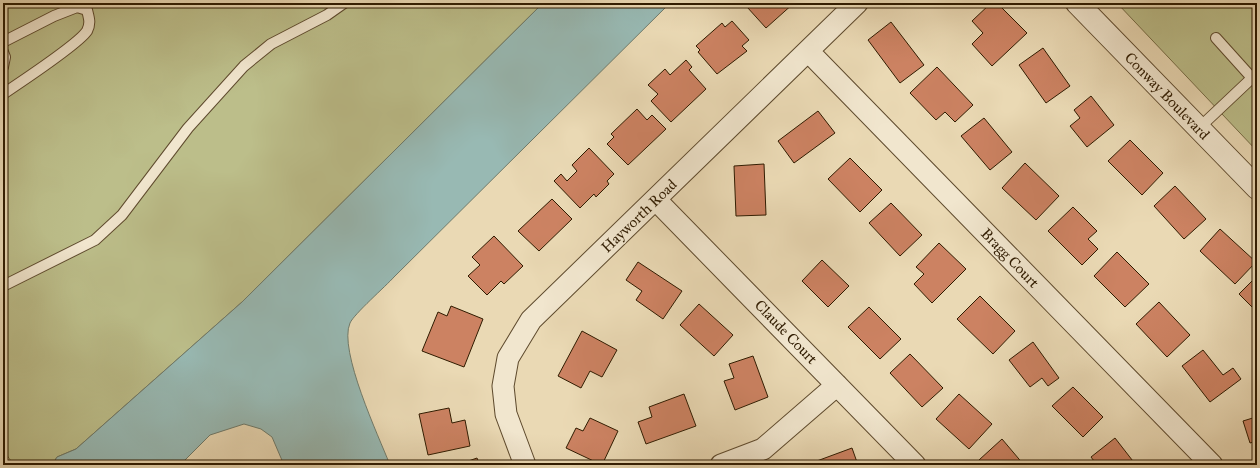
<svg xmlns="http://www.w3.org/2000/svg" width="1260" height="468" font-family="'IM FELL Great Primer',serif">
  <style>
    .green { fill: #bcbe8a; stroke: #766c45 }
    .water { fill: #98b9b3; stroke: #6e7a6b }
    .building { fill: #cc8262; stroke: #2f1b00 }
    .lines { fill: none; stroke-linecap: round; stroke-linejoin: round }
    .service-casing { stroke: #5e4a2d; stroke-width: 12 }
    .minor-casing { stroke: #5e4a2d; stroke-width: 23 }
    .tertiary-casing { stroke: #5e4a2d; stroke-width: 24 }
    .service { stroke: #f1e6ce; stroke-width: 10 }
    .minor { stroke: #f1e6ce; stroke-width: 21 }
    .tertiary { stroke: #f1e6ce; stroke-width: 22 }
    .labels { text-anchor: middle; stroke-width: 3; stroke-linejoin: round; paint-order: stroke }
    .street-label { font-size: 15px; fill: #2f1b00; stroke: #f1e6ce }
  </style>
  <rect width="100%" height="100%" fill="#ead9b4"/>
  <filter id="stains"><feTurbulence type="fractalNoise" baseFrequency=".005" numOctaves="4"/><feColorMatrix values="0 0 0 0 .2 0 0 0 0 .09 0 0 0 0 .02 0 0 0 .5 -.17"/></filter>
  <radialGradient id="worn" r=".72"><stop offset=".6" stop-color="#630" stop-opacity="0"/><stop offset="1" stop-color="#630" stop-opacity=".3"/></radialGradient>
  <path class="green" d="M3,3H543L242,302L76,449L57,457L52,465H14L3,450Z
    M1117,3H1257V151Z"/>
  <path class="water" d="M543,3H670L394,277C386,286 354,314 350,323C338,350 379,437 390,465H284L272,437L261,429L244,424L210,435L180,465H52L57,457L76,449L242,302Z"/>
  <path class="building" d="M752,3H794L766,28L747,7Z
    M991,3H997L1027,33L992,66L972,44L983,33L972,21Z
    M732,21L749,40L742,46L747,51L717,74L698,52L700,50L696,46L722,23L725,27Z
    M891,22L924,65L900,83L868,40Z
    M1043,48L1070,86L1046,103L1019,65Z
    M686,60L692,67L689,70L706,89L671,122L651,101L658,94L648,85L665,69L670,75Z
    M937,67L973,105L955,122L945,112L936,120L910,93Z
    M1091,96L1114,125L1087,147L1070,126L1080,118L1074,110Z
    M637,109L647,120L652,115L666,129L628,165L607,144L614,137L611,134Z
    M818,111L835,133L794,163L778,141Z
    M984,118L1012,152L990,170L961,136Z
    M1130,140L1163,173L1142,195L1108,161Z
    M589,148L614,174L607,181L609,184L596,197L594,194L580,208L554,181L561,174L567,181L577,171L572,165Z
    M850,158L882,190L860,212L828,179Z
    M1025,163L1059,196L1036,220L1002,188Z
    M764,164L766,215L736,216L734,166Z
    M1175,186L1206,219L1184,239L1154,206Z
    M552,199L572,219L539,251L518,231Z
    M891,203L922,235L900,256L869,223Z
    M1073,207L1097,231L1088,239L1098,249L1082,265L1048,231Z
    M1220,229L1256,262L1235,284L1200,251Z
    M494,236L523,266L504,284L501,281L487,295L468,276L480,265L472,257Z
    M939,243L966,269L932,303L914,284L924,274L916,267Z
    M1117,252L1149,284L1125,307L1094,276Z
    M822,260L849,286L828,307L802,281Z
    M638,262L682,291L663,319L636,300L642,291L626,280Z
    M1257,276V312L1239,294Z
    M980,296L1015,331L993,354L957,319Z
    M1159,302L1190,335L1167,357L1136,324Z
    M699,304L733,335L714,356L680,325Z
    M451,306L483,319L464,367L422,351L438,312L447,316Z
    M869,307L901,339L880,359L848,327Z
    M582,331L617,350L602,377L590,371L581,388L558,376Z
    M1033,342L1059,378L1048,386L1042,378L1030,387L1009,360Z
    M1203,350L1223,375L1233,368L1241,379L1210,402L1182,366Z
    M910,354L943,388L922,407L890,373Z
    M753,356L768,397L735,410L724,381L734,378L729,364Z
    M1073,387L1103,417L1083,437L1052,406Z
    M684,394L696,426L646,444L638,422L652,417L649,407Z
    M959,394L992,424L969,449L936,419Z
    M1257,406V441L1250,443L1243,421L1256,417L1253,407Z
    M449,408L452,423L465,420L470,446L428,455L419,414Z
    M590,418L618,431L602,465L566,448L576,428L583,431Z
    M1115,438L1136,465H1097L1091,457Z
    M1002,439L1024,465H983L979,460Z
    M852,448L858,465H806Z
    M477,458L480,465H457Z"/>
  <g class="lines">
    <g class="service-casing">
      <path id="service" d="M3,42L54,16L77,7L87,10C89,18 91,23 87,31C79,43 18,84 3,94
        M3,52L5,57L3,67
        M1199,128L1252,78L1216,38
        M3,286L95,240L122,215L188,128L244,66L271,44L327,15L344,3"/>
    </g>
    <g class="minor-casing">
      <path id="minor" d="M808,51L1212,465
        M656,200L915,465
        M525,465L506,414L503,386L508,358L531,320L857,3
        M721,465L763,449L837,385"/>
    </g>
    <g class="tertiary-casing">
      <path id="tertiary" d="M1077,3L1257,188"/>
    </g>
    <use href="#service" class="service"/>
    <use href="#minor" class="minor"/>
    <use href="#tertiary" class="tertiary"/>
  </g>
  <g class="labels">
    <g class="street-label">
      <text transform="translate(1167 96) rotate(46)" y="5">Conway Boulevard</text>
      <text transform="translate(639 216) rotate(-44)" y="5">Hayworth Road</text>
      <text transform="translate(1010 258) rotate(46)" y="5">Bragg Court</text>
      <text transform="translate(786 332) rotate(46)" y="5">Claude Court</text>
    </g>
  </g>
  <rect width="1260" height="468" fill="none" stroke="#ead9b4" stroke-width="16"/>
  <rect x="4" y="4" width="1252" height="460" fill="none" stroke="#2f1b00" stroke-width="2"/>
  <rect x="8" y="8" width="1244" height="452" fill="none" stroke="#2f1b00"/>
  <rect width="100%" height="100%" filter="url(#stains)"/>
  <rect width="100%" height="100%" fill="url(#worn)"/>
</svg>
